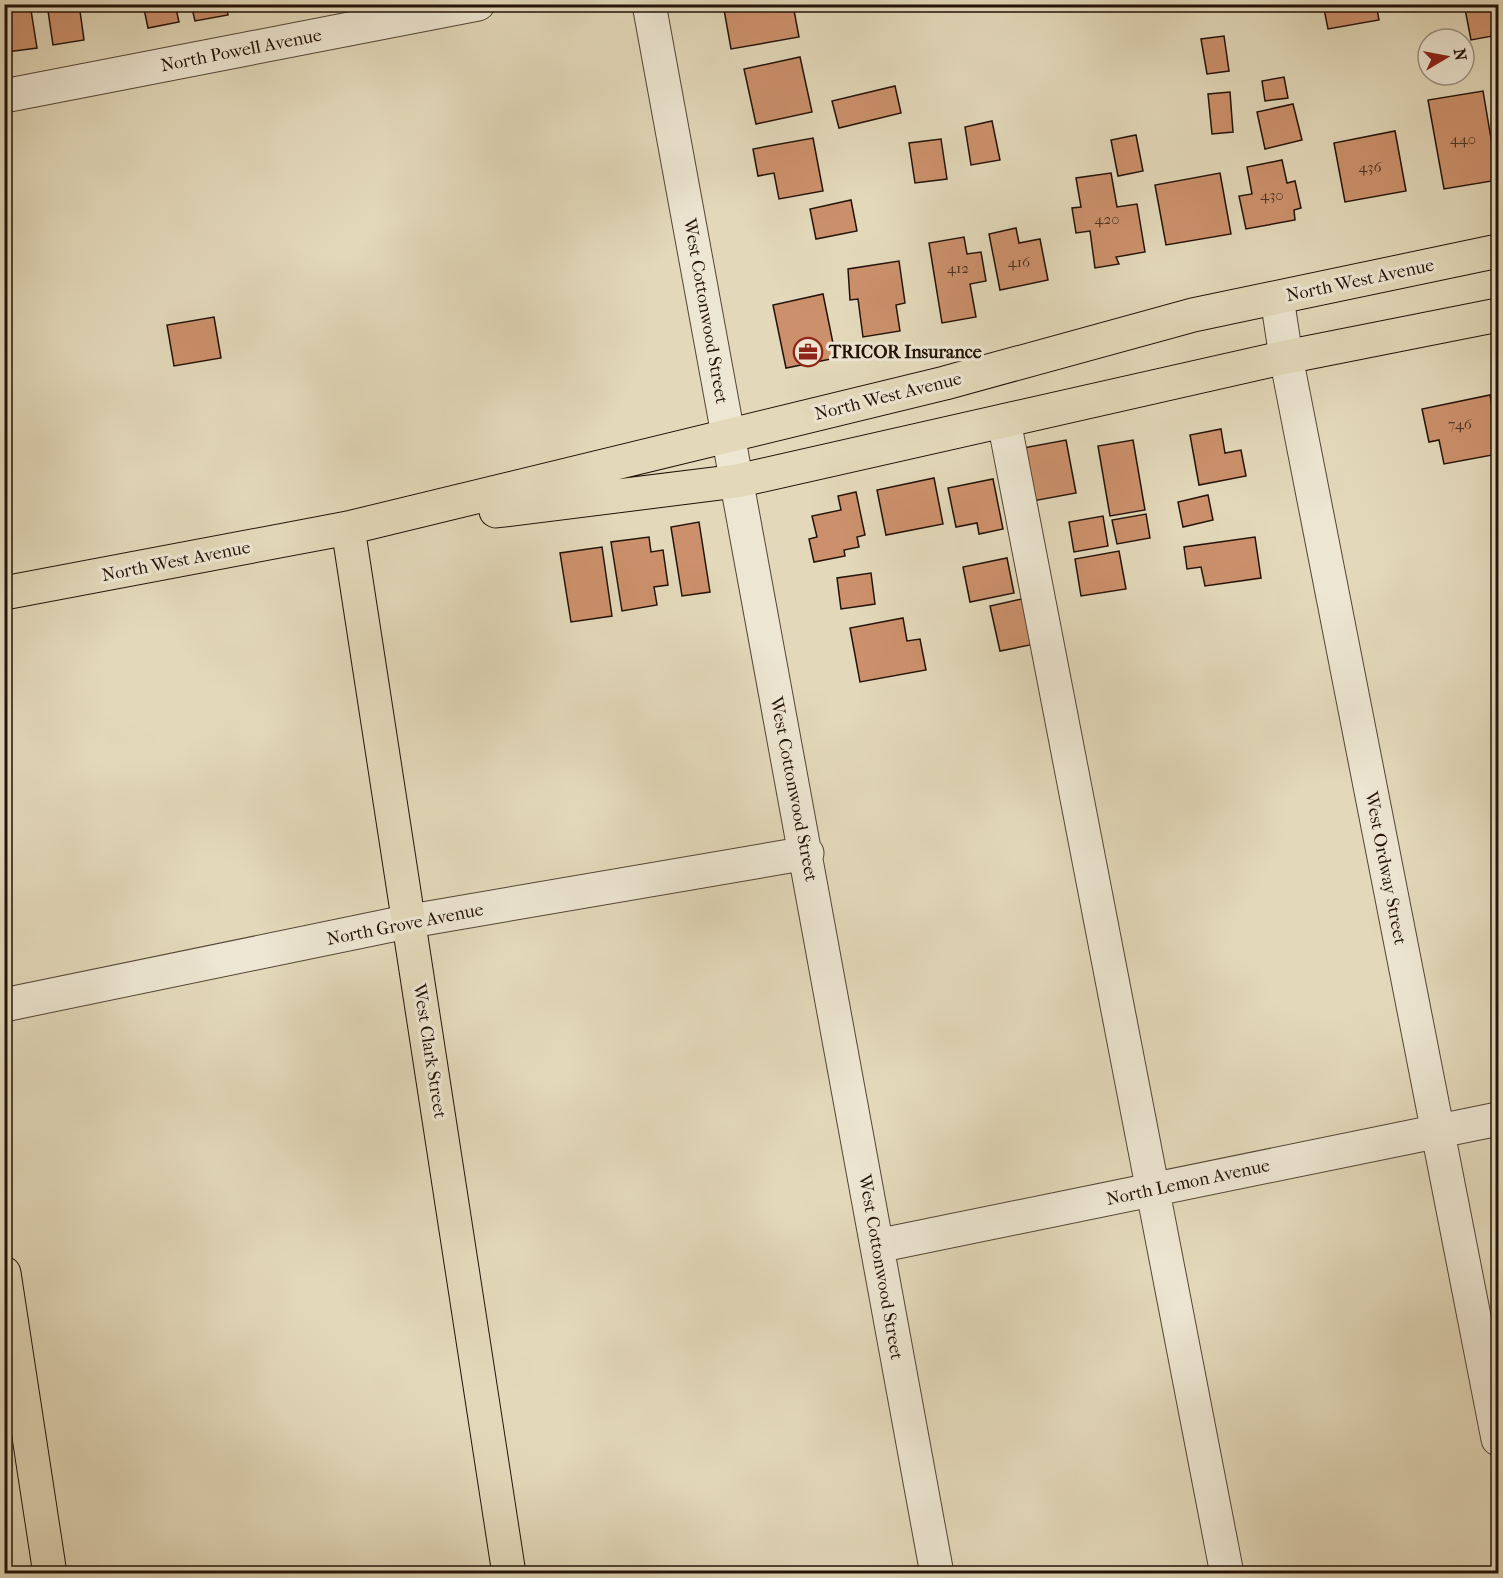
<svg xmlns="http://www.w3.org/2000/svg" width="1503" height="1578" font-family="'IM FELL French Canon',serif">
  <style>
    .building { fill: #cc916c; stroke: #231208; stroke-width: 1.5 }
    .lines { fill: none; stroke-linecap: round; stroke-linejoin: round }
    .minor-casing { stroke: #534434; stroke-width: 35 }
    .major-casing { stroke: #231208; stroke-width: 35 }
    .minor { stroke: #ede6d2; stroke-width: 33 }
    .major { stroke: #e3d9ba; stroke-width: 33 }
    .labels { text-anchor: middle; stroke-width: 6; stroke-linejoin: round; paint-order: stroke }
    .number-label { font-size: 15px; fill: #4d3221 }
    .street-label { font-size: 18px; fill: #231208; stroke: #ede6d2 }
    .poi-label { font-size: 18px; font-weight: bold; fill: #231208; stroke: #ede6d2; text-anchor: start }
  </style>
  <rect width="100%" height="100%" fill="#e3d9ba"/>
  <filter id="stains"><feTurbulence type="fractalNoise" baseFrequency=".00333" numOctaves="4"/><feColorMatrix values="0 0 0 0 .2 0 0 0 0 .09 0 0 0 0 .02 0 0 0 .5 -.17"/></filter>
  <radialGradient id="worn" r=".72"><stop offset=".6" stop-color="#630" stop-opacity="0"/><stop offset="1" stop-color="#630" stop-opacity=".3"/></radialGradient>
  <path class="building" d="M4,4H30L37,48L7,52Z
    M47,4H79L84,40L53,45Z
    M143,4H175L179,22L148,28Z
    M191,4H226L228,15L195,21Z
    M723,4L793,5L799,37L731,49Z
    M1323,4H1376L1379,20L1328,29Z
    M1464,4H1498V35L1471,40Z
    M1224,36L1229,71L1207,74L1201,39Z
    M800,57L812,112L756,124L744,69Z
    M1284,77L1288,98L1265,101L1262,81Z
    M895,86L901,113L839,128L832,101Z
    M1483,91L1498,180L1444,189L1428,100Z
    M1230,92L1233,132L1212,134L1208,94Z
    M1293,104L1302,140L1265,149L1257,112Z
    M992,121L1000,160L971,165L965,127Z
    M1395,131L1406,191L1345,202L1334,143Z
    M1136,135L1143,171L1118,176L1111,140Z
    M813,138L823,191L779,199L774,173L758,176L753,149Z
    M941,139L947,179L915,183L909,143Z
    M1282,160L1287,183L1295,181L1301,208L1294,210L1295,220L1246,229L1239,196L1252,194L1247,167Z
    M1111,173L1117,207L1137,204L1145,252L1116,257L1119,264L1095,268L1090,231L1076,233L1072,208L1081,207L1076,178Z
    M1220,173L1231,234L1166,245L1155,185Z
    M851,200L857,231L816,239L810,209Z
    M1016,228L1019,243L1040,239L1048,280L1000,290L989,234Z
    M964,237L967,254L981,252L986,281L970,284L976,317L942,323L929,243Z
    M899,261L905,303L896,305L900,331L863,337L858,299L850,300L848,269Z
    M823,294L836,358L786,368L773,305Z
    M214,317L221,358L174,366L167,325Z
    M1490,395L1498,438V454L1444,464L1439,440L1429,442L1422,409Z
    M1221,429L1225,453L1241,450L1246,476L1199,485L1190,435Z
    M1066,440L1076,493L1033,501L1023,448Z
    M1133,440L1145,510L1110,516L1098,446Z
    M934,478L943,524L886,535L877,490Z
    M993,479L1003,529L979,534L977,523L956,527L948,488Z
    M856,492L865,535L857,537L859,547L844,550L845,556L814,562L809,539L817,537L812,516L841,510L838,496Z
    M1208,495L1213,520L1183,527L1178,502Z
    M1146,514L1150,538L1117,544L1112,520Z
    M1103,516L1108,546L1074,552L1069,522Z
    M699,522L710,592L682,596L671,527Z
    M649,537L651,552L663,550L668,585L654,587L657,605L622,611L611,542Z
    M1255,537L1261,578L1205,586L1201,567L1187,569L1184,547Z
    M602,547L612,616L571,622L560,553Z
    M1119,551L1126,589L1081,596L1075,559Z
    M1007,558L1014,593L970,602L963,567Z
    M871,573L875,604L841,609L837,578Z
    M1030,597L1040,643L1000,651L990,606Z
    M903,618L907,641L920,639L926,670L860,682L850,628Z"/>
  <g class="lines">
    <g class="minor-casing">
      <path id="minor" d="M649,4L937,1574
        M4,96L478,4
        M1277,298L1286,357L1498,1439
        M1004,421L1227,1574
        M4,1005L411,921L807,853
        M877,1246L1498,1119"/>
    </g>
    <g class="major-casing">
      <path id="major" d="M496,511L737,481L1286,357L1498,315
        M348,528L509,1574
        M4,593L348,528L945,383L1193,315L1498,251
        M4,1273L50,1574"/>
    </g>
    <use href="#minor" class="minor"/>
    <use href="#major" class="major"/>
  </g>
  <defs>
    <g id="office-ring" transform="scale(1.5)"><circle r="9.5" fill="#ede6d2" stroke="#8f2418" stroke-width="1.5"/><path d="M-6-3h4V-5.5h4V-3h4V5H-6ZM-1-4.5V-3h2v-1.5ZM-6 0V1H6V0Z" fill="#8f2418"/></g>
  </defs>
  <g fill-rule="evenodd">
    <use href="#office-ring" x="808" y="352"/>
  </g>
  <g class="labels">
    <g class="number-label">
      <text x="1463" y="144">440</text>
      <text x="1370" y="172">436</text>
      <text x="1272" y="200">430</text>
      <text x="1107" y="224">420</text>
      <text x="1019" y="267">416</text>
      <text x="958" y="273">412</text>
      <text x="1460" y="429">746</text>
    </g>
    <g class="street-label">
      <text transform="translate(241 50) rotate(-11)" y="6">North Powell Avenue</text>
      <text transform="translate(1360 280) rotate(-12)" y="6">North West Avenue</text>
      <text transform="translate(706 311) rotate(80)" y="6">West Cottonwood Street</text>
      <text transform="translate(888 396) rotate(-14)" y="6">North West Avenue</text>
      <text transform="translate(176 561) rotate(-11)" y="6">North West Avenue</text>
      <text transform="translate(794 789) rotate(79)" y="6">West Cottonwood Street</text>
      <text transform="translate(1386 868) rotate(79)" y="6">West Ordway Street</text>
      <text transform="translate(405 924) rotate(-11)" y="6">North Grove Avenue</text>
      <text transform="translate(430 1051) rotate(81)" y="6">West Clark Street</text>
      <text transform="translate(1188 1182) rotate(-12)" y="6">North Lemon Avenue</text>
      <text transform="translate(881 1267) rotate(80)" y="6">West Cottonwood Street</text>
    </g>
    <g class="poi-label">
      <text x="829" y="358">TRICOR Insurance</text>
    </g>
  </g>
  <rect width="1503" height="1578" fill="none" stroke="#e3d9ba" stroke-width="24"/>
  <rect x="6" y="6" width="1491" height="1566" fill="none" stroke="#231208" stroke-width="3"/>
  <rect x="12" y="12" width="1479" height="1554" fill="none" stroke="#231208" stroke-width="1.5"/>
  <g transform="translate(1446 57) rotate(80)"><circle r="28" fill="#ede6d2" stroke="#9c9181" stroke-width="1.5"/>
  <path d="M0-4.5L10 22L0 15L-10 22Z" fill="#8f2418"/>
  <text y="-9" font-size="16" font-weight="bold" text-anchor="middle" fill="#231208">N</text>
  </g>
  <rect width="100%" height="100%" filter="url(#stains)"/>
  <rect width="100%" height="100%" fill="url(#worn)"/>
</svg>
